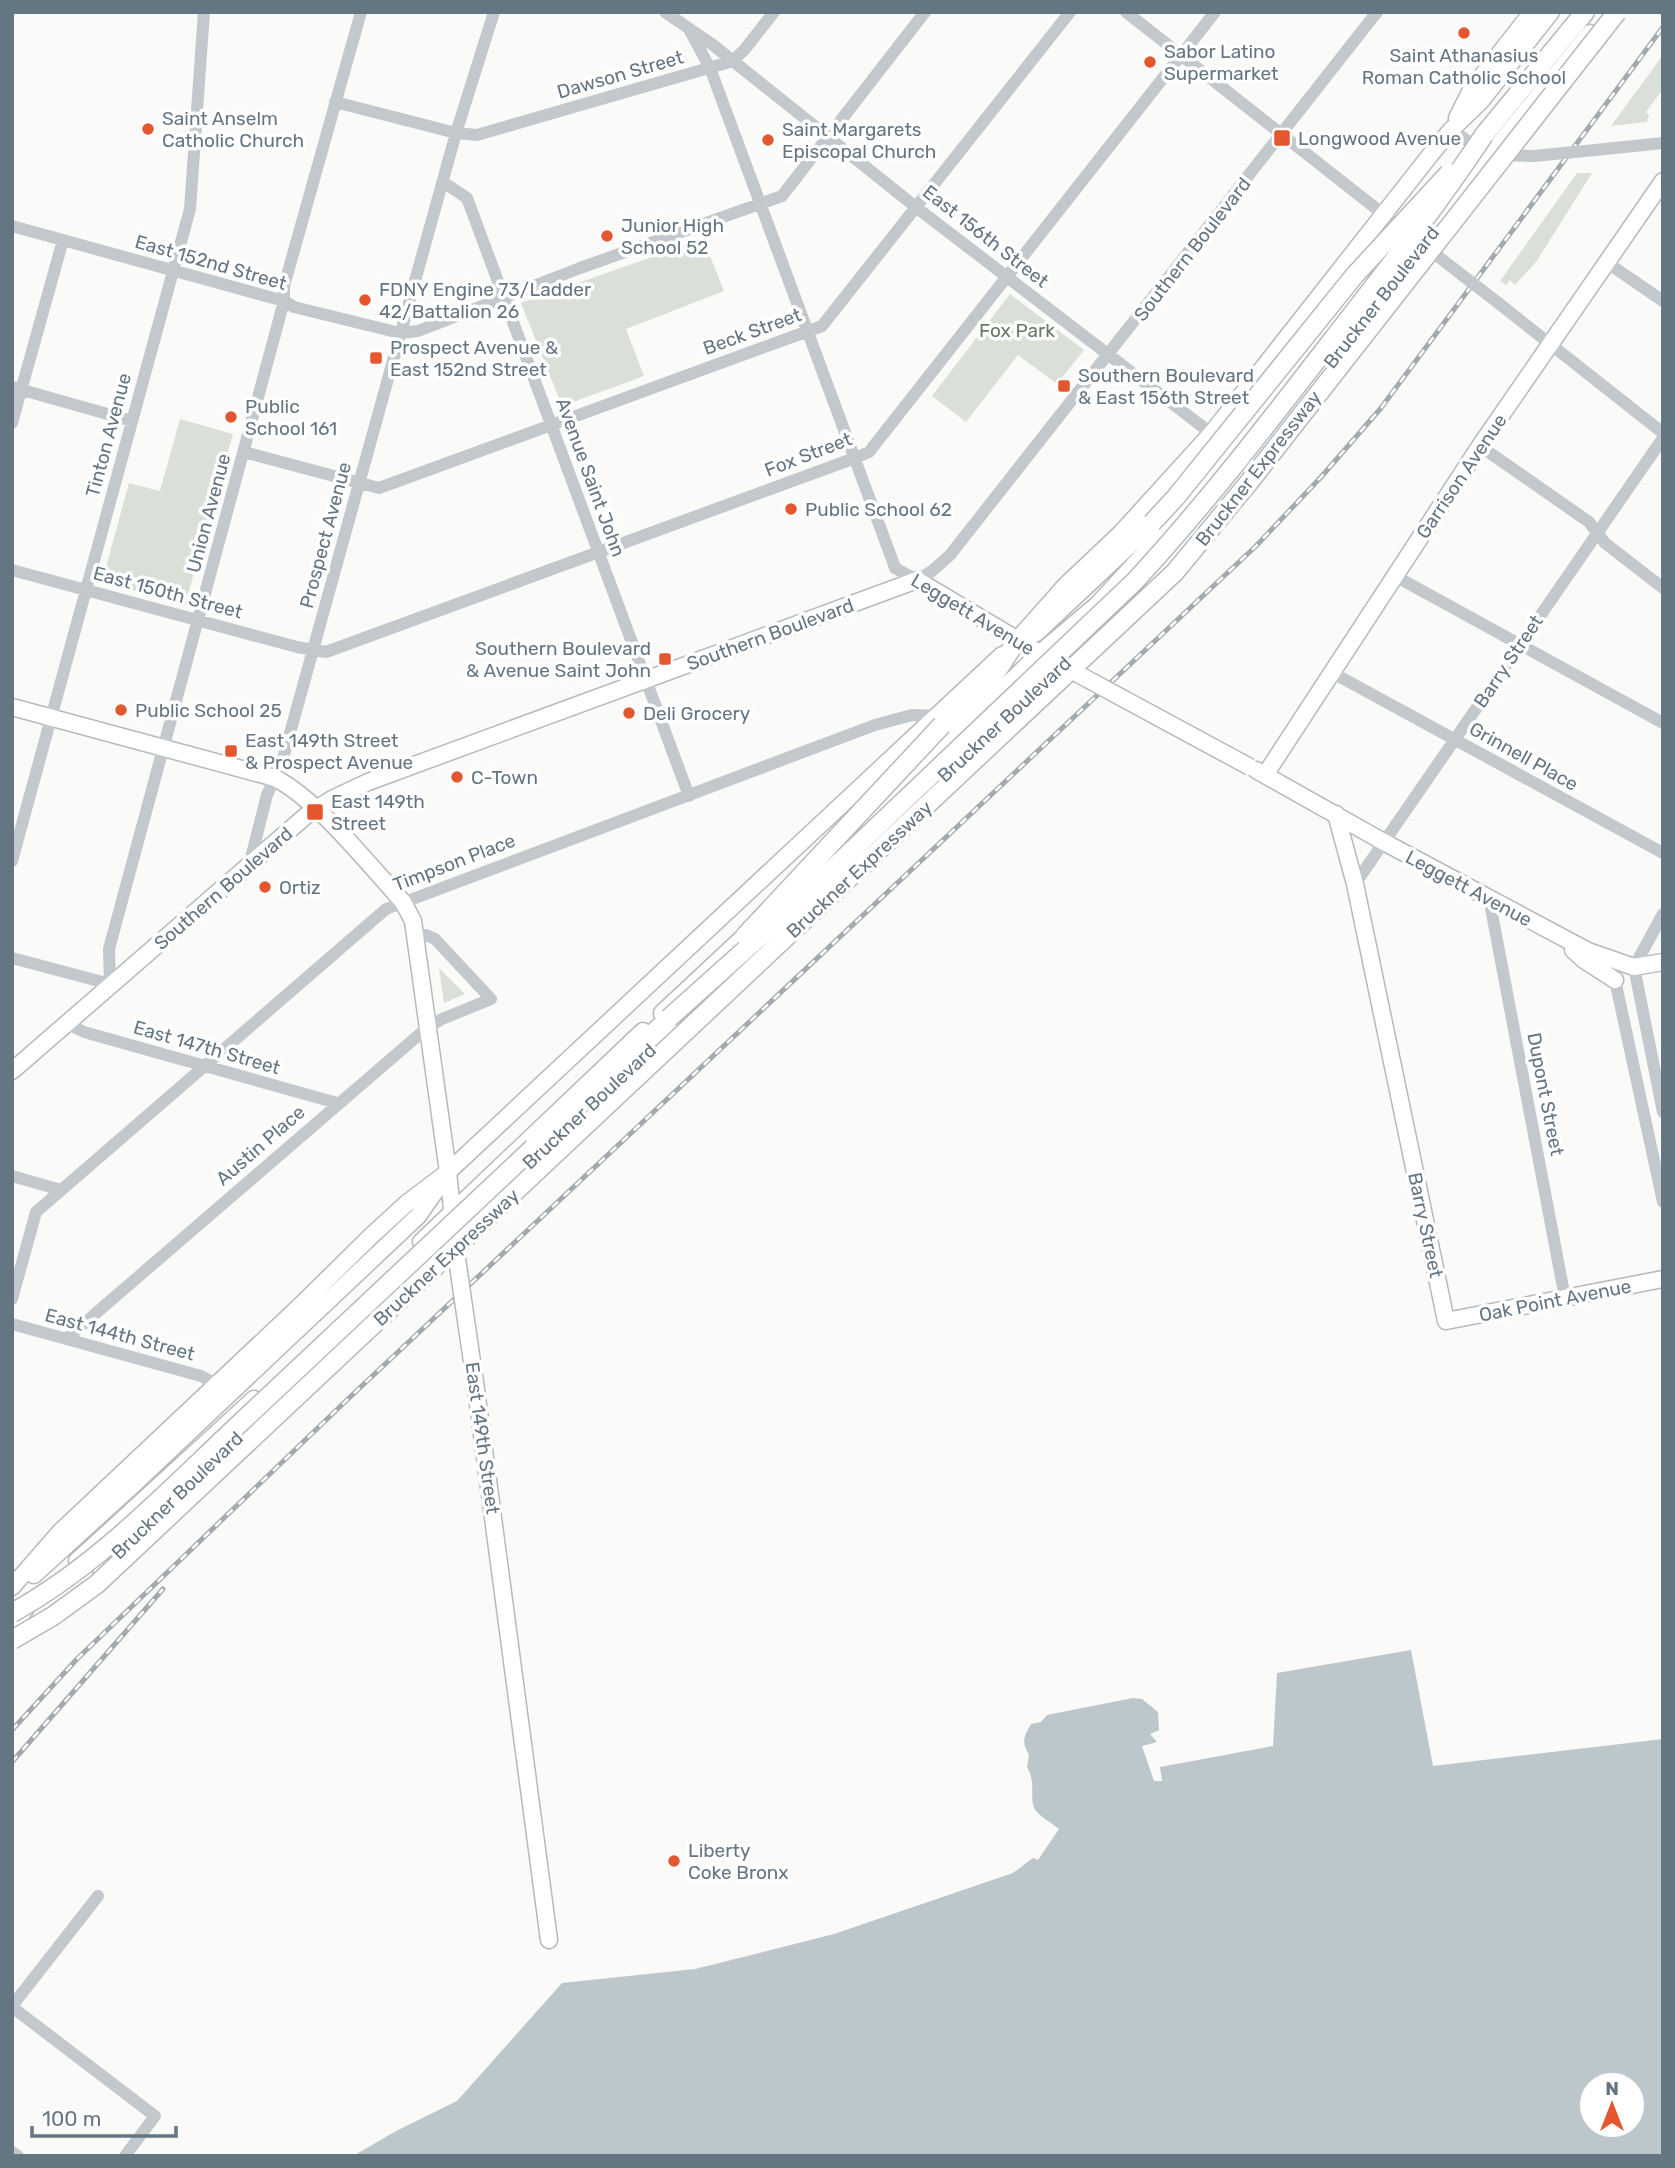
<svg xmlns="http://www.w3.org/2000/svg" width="1675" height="2168" font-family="Rubik,sans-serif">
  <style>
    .green { fill: #dadfd7 }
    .water { fill: #bbc7cb; fill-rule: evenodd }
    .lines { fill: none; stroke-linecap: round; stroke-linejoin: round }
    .major-casing { stroke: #b5babe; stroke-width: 19 }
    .highway-casing { stroke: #b4b9bd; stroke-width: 21 }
    .minor { stroke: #c3c8cc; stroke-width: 12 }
    .major { stroke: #fff; stroke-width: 16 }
    .highway { stroke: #fff; stroke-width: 18 }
    .rail-casing { stroke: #a2aab0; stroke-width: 5 }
    .rail { stroke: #fff; stroke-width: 2.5; stroke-dasharray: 8; stroke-linecap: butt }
    .major-bridge-casing { stroke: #b5babe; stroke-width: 19; stroke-linecap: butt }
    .highway-bridge-casing { stroke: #b4b9bd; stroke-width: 21; stroke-linecap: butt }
    .minor-bridge { stroke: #c3c8cc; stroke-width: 12 }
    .major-bridge { stroke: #fff; stroke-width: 16 }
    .highway-bridge { stroke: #fff; stroke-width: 18 }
    .poi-dot { fill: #e4572e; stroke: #fff; stroke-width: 2.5 }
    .labels { text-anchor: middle; stroke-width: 7; stroke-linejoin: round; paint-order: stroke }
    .poi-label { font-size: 19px; fill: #657683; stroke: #fff; text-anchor: start }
    .street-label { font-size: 19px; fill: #657683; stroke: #fff }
    .park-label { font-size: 19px; fill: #687a64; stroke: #fff }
  </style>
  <rect width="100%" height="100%" fill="#fafaf8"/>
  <path class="green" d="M1663,55V89L1646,112L1649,115L1647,122L1611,126Z
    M1577,173H1592L1536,262L1515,285L1510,280L1506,285L1500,281Z
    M703,239L724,291L626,329L644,376L562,406L521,303Z
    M1010,294L1084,350L1057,384L1018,355L966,422L932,396Z
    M180,419L233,434L185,605L102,582L129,483L160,491Z
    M439,968L465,994L444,1003Z"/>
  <path class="water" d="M1411,1650L1433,1766L1663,1739V2156H353L398,2130L457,2101L562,1983L695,1969L834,1934L1013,1873L1033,1858L1038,1860L1059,1829C1052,1823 1042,1818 1036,1811C1028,1801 1037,1783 1027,1767L1029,1755C1021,1742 1024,1736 1031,1724L1041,1722L1047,1715L1133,1698L1142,1699L1158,1712L1159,1730L1150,1734L1157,1742L1142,1746L1154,1781H1162L1160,1767L1273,1746L1277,1673ZM1591,2084H1633V2126H1591Z"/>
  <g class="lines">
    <g class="major-casing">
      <path id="major" d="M1457,118L1471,90L1532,12
        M1018,639L1065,586L1121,533L1211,434L1431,154L1451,130L1481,101L1551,12
        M12,707L275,778C319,801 369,865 403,902L413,921L448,1172L457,1256
        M1256,770L1382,841L1588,951L1634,967L1663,962
        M1265,775L1480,446L1663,181
        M1336,814L1355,884L1446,1321L1663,1279
        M874,843L1162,569L1251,464L1490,155L1590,33
        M833,853L1040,653L1098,604L1166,530L1232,450L1369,273L1408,230
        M1573,950L1584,960L1615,980
        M662,1013L753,928
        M12,1071L308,814L332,799L368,782L917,580L1048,658
        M598,1097L758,952
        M421,1242L643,1031
        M475,1382L549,1940
        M77,1561L254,1399
        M101,1569L282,1396
        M34,1575L134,1484L418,1216L439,1186
        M12,1587L60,1532L301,1305L370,1237L407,1203L448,1172L1002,655
        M12,1628L26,1608"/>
    </g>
    <g class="highway-casing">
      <path id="highway" d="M1484,135L1585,12
        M942,725L991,680L1017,640L1036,632L1152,523
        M533,1148L669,1018"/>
    </g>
    <path class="minor" d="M665,12L713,45L917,208L1216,437
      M1126,12L1406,232
      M690,31L710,68L893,562L895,568L917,580L932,571L950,555L1377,12
      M335,102L456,133L477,135L733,61L745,49L774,12
      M1451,130L1482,150
      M1595,150L1663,143
      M1499,155L1533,156
      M443,182L467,198L689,796
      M12,226L284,301L294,307L400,333L418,331L580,268L782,196L925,12
      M1426,247L1462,275
      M1606,262L1663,301
      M1497,302L1663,433
      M12,387L132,421
      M12,423L63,240
      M1480,446L1589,522L1605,543L1663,588
      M244,452L379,488L822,326L1070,12
      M12,570L297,647L326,652L855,458L869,452L1215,12
      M1395,576L1663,723
      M1331,672L1663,853
      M12,861L190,209L204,12
      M249,866L267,795L282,762L456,133L494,12
      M1355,884L1663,438
      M1489,898L1565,1298
      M1663,914L1634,967L1663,1112
      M12,958L110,984L109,949L284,301V286L361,12
      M1615,980L1663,1202
      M68,1024L84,1032L337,1103
      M12,1176L61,1190
      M12,1299L36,1212L386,909L875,725L912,715L938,716
      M12,1324L201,1376L216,1384
      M66,1339L428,1027L442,1019L491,999L435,939L426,935L415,936
      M12,2006L98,1896
      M12,2007L155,2116L125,2156
      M12,2152L18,2156"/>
    <use href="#major" class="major"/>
    <use href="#highway" class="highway"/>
    <g class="rail-casing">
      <path id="rail" d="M12,1730L77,1659L349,1398L1256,546L1322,476L1381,408L1663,27
        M12,1762L163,1589"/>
    </g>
    <use href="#rail" class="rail"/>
    <g class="major-bridge-casing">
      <path id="major-bridge" d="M1076,673L1250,767
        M457,1259L475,1382"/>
    </g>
    <g class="highway-bridge-casing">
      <path id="highway-bridge" d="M1152,523L1176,497L1354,276L1449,173
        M745,936L942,725
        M669,1018L783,916L1135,581C1206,504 1269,422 1333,339C1385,272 1437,206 1484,135
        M12,1613C97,1566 166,1493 236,1427C335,1334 434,1241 533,1148
        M12,1640L53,1616L97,1584L1175,572L1250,481L1617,12"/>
    </g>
    <path class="minor-bridge" d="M1533,156L1595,150
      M1462,275L1497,302"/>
    <use href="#major-bridge" class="major-bridge"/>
    <use href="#highway-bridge" class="highway-bridge"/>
  </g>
  <g class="poi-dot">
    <circle cx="1464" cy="33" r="7"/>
    <circle cx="1150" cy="62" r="7"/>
    <circle cx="148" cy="129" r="7"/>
    <rect x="1273" y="129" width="18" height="18" rx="3.5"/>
    <circle cx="768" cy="140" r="7"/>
    <circle cx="607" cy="236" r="7"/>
    <circle cx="365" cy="300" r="7"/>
    <rect x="369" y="351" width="14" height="14" rx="3.5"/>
    <rect x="1057" y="379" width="14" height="14" rx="3.5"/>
    <circle cx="231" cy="417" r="7"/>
    <circle cx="791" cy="509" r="7"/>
    <rect x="658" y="652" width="14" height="14" rx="3.5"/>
    <circle cx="121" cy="710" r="7"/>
    <circle cx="629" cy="713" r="7"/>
    <rect x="224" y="744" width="14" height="14" rx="3.5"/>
    <circle cx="457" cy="777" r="7"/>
    <rect x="306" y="803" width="18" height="18" rx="3.5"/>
    <circle cx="265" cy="887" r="7"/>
    <circle cx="674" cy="1861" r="7"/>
  </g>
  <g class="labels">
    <g class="poi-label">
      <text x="1164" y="58">Sabor Latino<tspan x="1164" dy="22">Supermarket</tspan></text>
      <text x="1464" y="62" text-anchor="middle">Saint Athanasius<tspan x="1464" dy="22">Roman Catholic School</tspan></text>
      <text x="162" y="125">Saint Anselm<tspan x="162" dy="22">Catholic Church</tspan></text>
      <text x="782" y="136">Saint Margarets<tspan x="782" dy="22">Episcopal Church</tspan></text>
      <text x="1298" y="145">Longwood Avenue</text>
      <text x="621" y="232">Junior High<tspan x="621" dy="22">School 52</tspan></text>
      <text x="379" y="296">FDNY Engine 73/Ladder<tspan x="379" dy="22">42/Battalion 26</tspan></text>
      <text x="390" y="354">Prospect Avenue &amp;<tspan x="390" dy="22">East 152nd Street</tspan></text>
      <text x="1078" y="382">Southern Boulevard<tspan x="1078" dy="22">&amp; East 156th Street</tspan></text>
      <text x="245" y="413">Public<tspan x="245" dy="22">School 161</tspan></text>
      <text x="805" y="516">Public School 62</text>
      <text x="651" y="655" text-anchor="end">Southern Boulevard<tspan x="651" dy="22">&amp; Avenue Saint John</tspan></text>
      <text x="135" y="717">Public School 25</text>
      <text x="643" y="720">Deli Grocery</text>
      <text x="245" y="747">East 149th Street<tspan x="245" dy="22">&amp; Prospect Avenue</tspan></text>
      <text x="471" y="784">C-Town</text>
      <text x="331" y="808">East 149th<tspan x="331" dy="22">Street</tspan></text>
      <text x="279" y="894">Ortiz</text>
      <text x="688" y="1857">Liberty<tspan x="688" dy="22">Coke Bronx</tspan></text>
    </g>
    <g class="street-label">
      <text transform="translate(620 74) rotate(-16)" y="7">Dawson Street</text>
      <text transform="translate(986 236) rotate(38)" y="7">East 156th Street</text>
      <text transform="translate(1192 249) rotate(-52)" y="7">Southern Boulevard</text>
      <text transform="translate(211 262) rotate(16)" y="7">East 152nd Street</text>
      <text transform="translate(1381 297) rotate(-52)" y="7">Bruckner Boulevard</text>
      <text transform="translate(752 331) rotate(-20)" y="7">Beck Street</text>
      <text transform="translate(108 435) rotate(-75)" y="7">Tinton Avenue</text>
      <text transform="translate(808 454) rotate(-21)" y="7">Fox Street</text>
      <text transform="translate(1258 468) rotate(-52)" y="7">Bruckner Expressway</text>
      <text transform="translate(1461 476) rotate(-56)" y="7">Garrison Avenue</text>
      <text transform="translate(591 477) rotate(70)" y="7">Avenue Saint John</text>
      <text transform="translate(208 513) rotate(-75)" y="7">Union Avenue</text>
      <text transform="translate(325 535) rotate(-75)" y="7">Prospect Avenue</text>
      <text transform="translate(168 592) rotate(15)" y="7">East 150th Street</text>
      <text transform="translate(973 614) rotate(31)" y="7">Leggett Avenue</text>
      <text transform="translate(770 634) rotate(-20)" y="7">Southern Boulevard</text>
      <text transform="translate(1508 661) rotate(-56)" y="7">Barry Street</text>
      <text transform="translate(1004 719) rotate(-43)" y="7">Bruckner Boulevard</text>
      <text transform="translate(1524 756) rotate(29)" y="7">Grinnell Place</text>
      <text transform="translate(454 862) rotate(-21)" y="7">Timpson Place</text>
      <text transform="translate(859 869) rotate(-43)" y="7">Bruckner Expressway</text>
      <text transform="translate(223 888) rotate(-41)" y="7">Southern Boulevard</text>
      <text transform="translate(1469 888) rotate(28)" y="7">Leggett Avenue</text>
      <text transform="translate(207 1047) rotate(16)" y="7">East 147th Street</text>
      <text transform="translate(1546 1094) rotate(79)" y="7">Dupont Street</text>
      <text transform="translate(589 1106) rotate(-43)" y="7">Bruckner Boulevard</text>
      <text transform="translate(260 1145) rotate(-41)" y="7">Austin Place</text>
      <text transform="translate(1426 1225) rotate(78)" y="7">Barry Street</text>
      <text transform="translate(446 1257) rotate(-43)" y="7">Bruckner Expressway</text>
      <text transform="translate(1555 1300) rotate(-11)" y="7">Oak Point Avenue</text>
      <text transform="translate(120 1334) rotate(15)" y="7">East 144th Street</text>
      <text transform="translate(483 1438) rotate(82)" y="7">East 149th Street</text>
      <text transform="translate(177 1495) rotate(-44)" y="7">Bruckner Boulevard</text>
    </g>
    <g class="park-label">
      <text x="1017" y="337">Fox Park</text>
    </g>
  </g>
  <rect width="1675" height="2168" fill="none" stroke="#657683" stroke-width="28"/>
  <g transform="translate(1612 2105)"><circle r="33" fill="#ffffff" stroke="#c1c8cd" stroke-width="2"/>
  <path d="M0-5L12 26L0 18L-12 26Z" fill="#e4572e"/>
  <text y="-10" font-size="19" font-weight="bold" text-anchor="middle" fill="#657683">N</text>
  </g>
  <path d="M32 2126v10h144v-10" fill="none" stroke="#657683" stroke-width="3.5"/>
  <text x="42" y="2126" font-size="21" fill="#657683" stroke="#ffffff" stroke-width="5" paint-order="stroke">100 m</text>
</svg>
